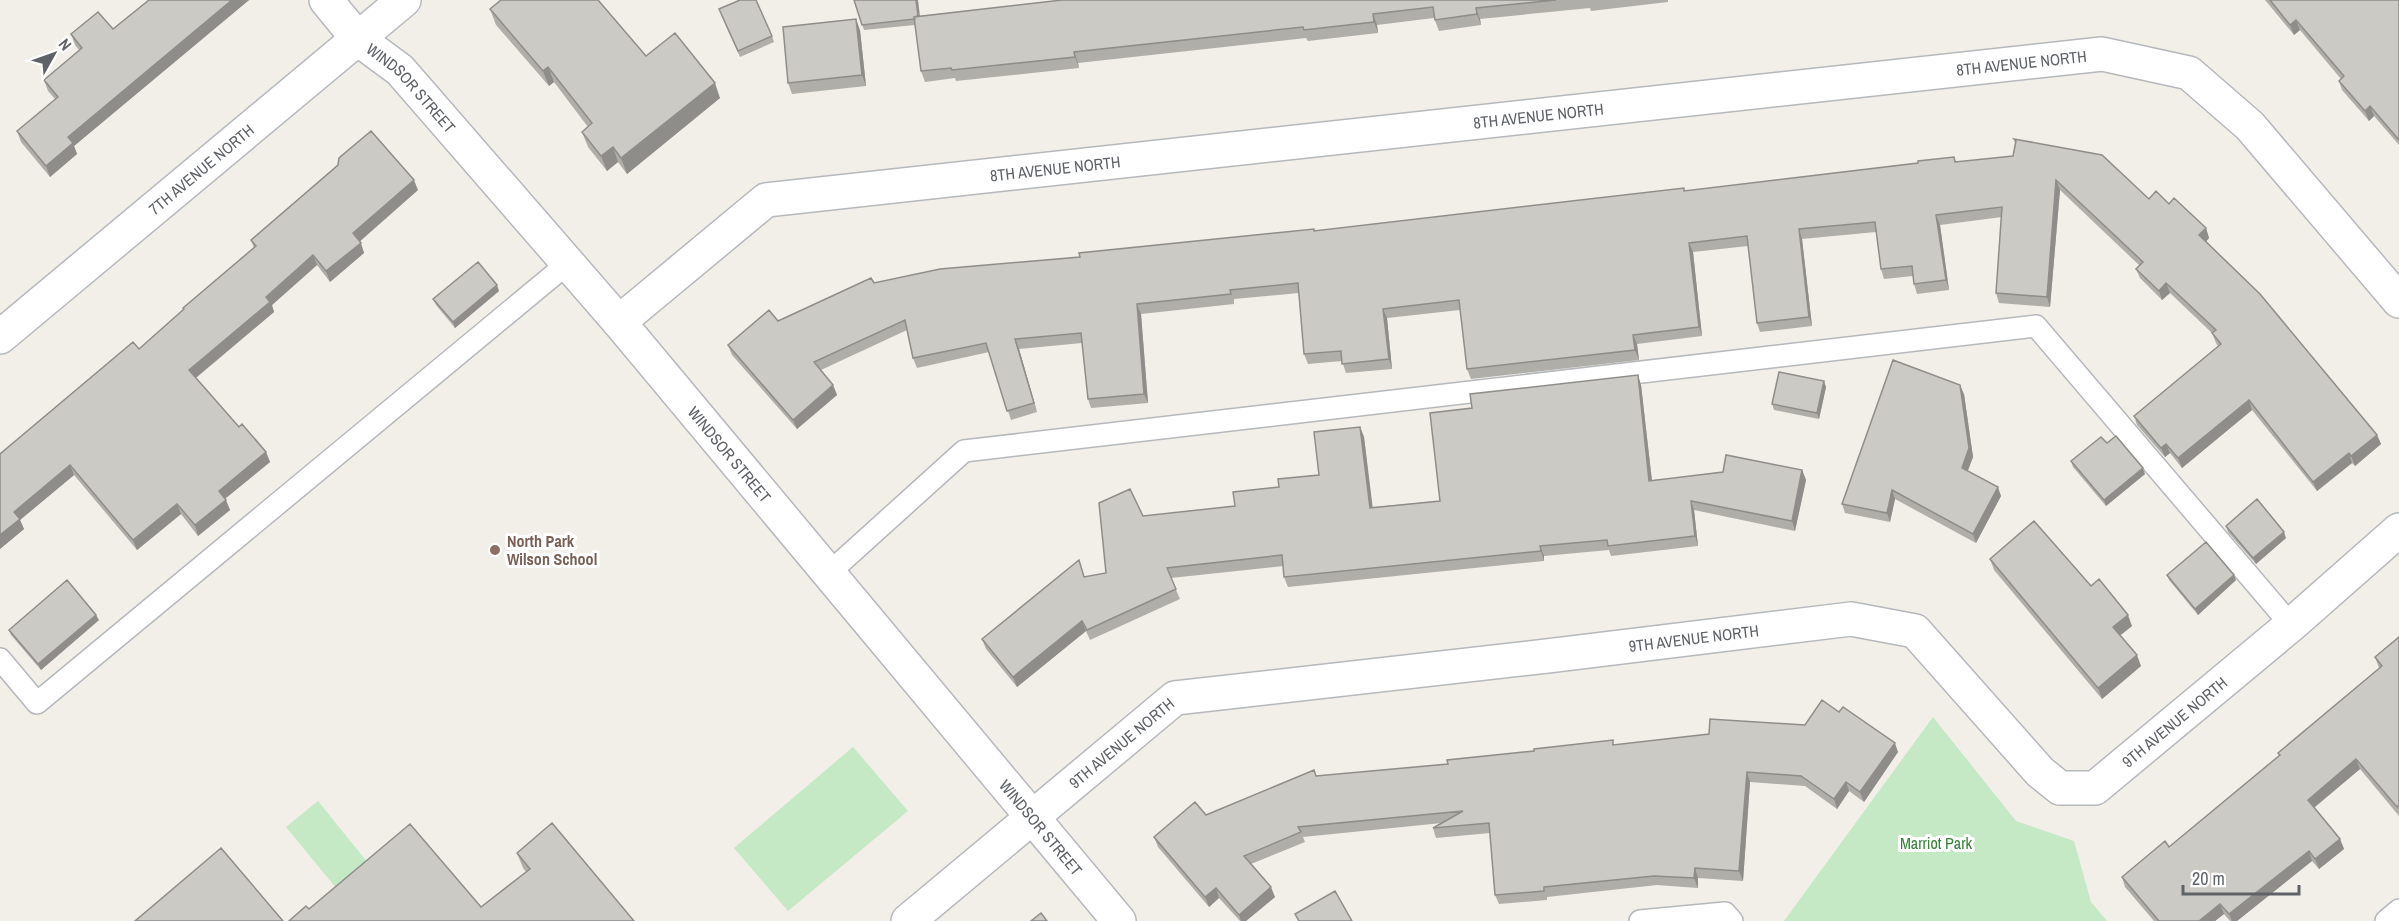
<svg xmlns="http://www.w3.org/2000/svg" width="2399" height="921" font-family="'Archivo Narrow',sans-serif">
  <style>
    .green { fill: #c5e8c5 }
    .lines { fill: none; stroke-linecap: round; stroke-linejoin: round }
    .lane-casing { stroke: #b5b8bc; stroke-width: 24 }
    .street-casing { stroke: #b5b8bc; stroke-width: 36 }
    .secondary-casing { stroke: #b6babf; stroke-width: 36 }
    .lane { stroke: #fff; stroke-width: 21 }
    .street { stroke: #fff; stroke-width: 33 }
    .secondary { stroke: #fff; stroke-width: 33 }
    .wall { fill: #afaea9 }
    .shaded-wall { fill: #8f8d8a }
    .building { fill: #cccac5; stroke: #8f8d8a; stroke-width: 1.5 }
    .education-dot { fill: #8d6e63; stroke: #fff; stroke-width: 2 }
    .labels { text-anchor: middle; stroke-width: 6; stroke-linejoin: round; paint-order: stroke }
    .street-label { font-size: 16px; fill: #5f6368; stroke: #fff }
    .education-label { font-size: 16px; font-weight: bold; fill: #785e54; stroke: #fff; text-anchor: start }
    .park-label { font-size: 16px; fill: #348238; stroke: #fff }
  </style>
  <rect width="100%" height="100%" fill="#f1efe8"/>
  <path class="green" d="M1933,717L2016,821L2074,841L2091,902L2107,921H1784Z
    M853,747L908,811L788,911L734,848Z
    M318,801L368,863L337,889L286,827Z"/>
  <g class="lines">
    <g class="lane-casing">
      <path id="lane" d="M830,572L964,451L2036,326L2291,625
        M0,659L37,703L567,264
        M1640,921L1725,913L1732,921
        M2386,921L2399,910"/>
    </g>
    <g class="street-casing">
      <g id="street">
        <path id="s1" d="M326,0L358,39L400,70L619,322L1119,921"/>
        <path id="s2" d="M619,322L766,200L2102,54L2189,73L2250,126L2399,301"/>
        <path id="s3" d="M908,921L1175,698L1547,656L1851,619L1915,631L2040,772L2060,788H2095L2291,625L2399,530"/>
      </g>
    </g>
    <g class="secondary-casing">
      <g id="secondary">
        <path id="s4" d="M0,337L404,0"/>
      </g>
    </g>
    <use href="#lane" class="lane"/>
    <use href="#street" class="street"/>
    <use href="#secondary" class="secondary"/>
  </g>
  <path class="wall" d="M149,0H249L74,146L77,154L50,177L21,142L17,131L55,99L48,91L44,80L79,50L75,45L71,34L113,29Z
    M854,0L920,16L1062,0H1668V2L1591,11L1590,8L1480,19L1481,25L1439,31L1434,18L1377,25L1378,33L1308,41L1306,38L1078,63L1079,68L956,81L955,78L925,82L921,71L915,25L864,30Z
    M2265,0H2399V145L2374,116L2369,121L2342,90L2339,81L2341,79L2300,30L2294,35Z
    M490,9L646,56L720,98L627,174L618,162L607,171L588,147L582,132L588,127L554,82L549,86L496,25Z
    M721,15L772,36L774,42L740,57Z
    M860,30L866,86L792,94L788,83Z
    M2014,139L2149,199L2169,204L2206,228L2209,238L2206,241L2377,435L2381,444L2355,466L2352,463L2317,491L2252,410L2182,468L2170,453L2165,457L2137,425L2134,416L2218,346L2216,343L2212,333L2170,293L2162,300L2140,278L2136,269L2140,266L2060,190L2050,307L1999,303L1996,293L2002,217L1940,225L1949,290L1917,294L1914,284L1913,276L1884,279L1881,269L1876,232L1802,239L1812,326L1760,332L1757,323L1748,246L1693,252L1702,336L1637,344L1639,360L1471,379L1467,369L1460,310L1387,318L1392,369L1346,373L1342,361L1308,364L1304,354L1299,293L1234,299V304L1141,314L1148,403L1091,408L1088,399L1082,343L1019,349L1037,412L1011,420L989,352L917,368L913,358L907,330L821,370L833,385L837,395L797,429L732,355L728,345L778,321L874,283L1080,257L1684,191L1918,163L1954,157L1956,162L2013,156L2015,144Z
    M418,190L359,241L364,253L330,282L317,265L272,305L274,312L196,378L239,427L266,452L270,462L225,499L230,510L198,536L181,514L137,550L74,475L20,520L24,529L0,549V454L139,349L184,310L183,308L254,248L251,240Z
    M499,291L455,328L436,305L433,299Z
    M1641,385L1652,480L1802,470L1806,480L1795,531L1694,510L1698,546L1611,556L1609,550L1544,556V561L1288,587L1284,577L1283,566L1171,578L1180,599L1090,640L1086,631L1017,687L986,649L982,639L1085,577L1106,573L1143,516L1235,506L1279,487L1319,475L1360,427L1364,437L1372,507L1440,501L1472,408Z
    M1826,387L1819,419L1774,410L1772,404Z
    M1964,394L1973,457L1968,471L2001,496L1976,543L1895,499L1890,522L1845,513L1842,504Z
    M2071,461L2145,474L2106,506L2073,467Z
    M2226,526L2286,538L2256,564L2228,532Z
    M1990,559L2091,586L2132,626L2120,635L2141,666L2102,699L1994,570Z
    M2167,575L2236,580L2198,615L2169,580Z
    M99,620L41,670L11,635L9,630Z
    M2399,637V816L2360,769L2314,808L2340,839L2344,849L2319,869L2312,861L2237,921H2230L2224,914L2215,921H2154L2125,887L2122,877L2169,847L2279,756L2278,753L2379,668L2375,657Z
    M1839,712L1898,752L1864,802L1849,791L1837,809L1805,786L1750,782L1743,881L1698,878V888L1657,885L1547,897V900L1499,904L1495,895L1490,833L1436,838L1433,828L1442,823L1303,837L1305,842L1251,864L1275,897L1246,921H1240L1219,898L1209,907L1158,847L1154,837L1206,815L1316,776L1448,764L1614,745L1805,725Z
    M517,853L634,921L309,909L481,907L526,872L523,868Z"/>
  <path class="shaded-wall" d="M232,0H249L74,146L77,154L50,177L46,166L68,137Z
    M916,0H918L921,25L919,19Z
    M1476,8L1480,19L1481,25L1477,14Z
    M1373,14L1377,25L1378,33L1374,22Z
    M856,19L860,30L866,86L862,75Z
    M2296,20L2300,30L2294,35L2290,25Z
    M1074,52L1078,63L1079,68L1075,57Z
    M548,67L554,82L549,86L543,71Z
    M715,83L720,98L627,174L621,158Z
    M2370,106L2374,116L2369,121L2365,111Z
    M613,147L618,162L607,171L601,156Z
    M414,180L418,190L357,244L353,233Z
    M2056,180L2060,190L2050,307L2047,297Z
    M1936,215L1940,225L1949,290L1946,280Z
    M2206,228L2209,238L2203,245L2199,235Z
    M1799,229L1802,239L1812,326L1809,317Z
    M361,243L364,253L330,282L326,271Z
    M1689,243L1693,252L1702,336L1699,327Z
    M313,255L317,265L272,305L274,312L193,380L189,370L266,297Z
    M2166,283L2170,293L2162,300L2159,291Z
    M497,285L499,291L455,328L453,322Z
    M1137,304L1141,314L1148,403L1144,394Z
    M1383,309L1387,318L1392,369L1389,359Z
    M1633,335L1637,344L1639,360L1635,350Z
    M1015,339L1019,349L1037,412L1034,403Z
    M1638,375L1641,385L1653,491L1649,481Z
    M1824,381L1826,387L1819,419L1817,413Z
    M833,385L837,395L797,429L793,420Z
    M1960,385L1964,394L1973,457L1965,477L1962,468Z
    M2249,400L2252,410L2182,468L2178,458Z
    M1360,427L1364,437L1374,518L1370,508Z
    M2377,435L2381,444L2355,466L2351,456Z
    M2166,444L2170,453L2165,457L2161,448Z
    M266,452L270,462L222,501L219,491Z
    M2349,453L2352,463L2317,491L2313,482Z
    M70,465L74,475L20,520L24,529L0,549V535L14,512Z
    M2143,468L2145,474L2106,506L2104,500Z
    M1802,470L1806,480L1795,531L1792,521Z
    M1998,487L2001,496L1976,543L1973,534Z
    M1892,490L1895,499L1890,522L1887,513Z
    M226,500L230,510L198,536L195,525Z
    M1691,501L1694,510L1698,546L1695,536Z
    M177,504L181,514L137,550L133,540Z
    M2284,532L2286,538L2256,564L2253,558Z
    M1540,546L1544,556V561L1541,551Z
    M2234,575L2236,580L2198,615L2195,609Z
    M96,615L99,620L41,670L38,664Z
    M2128,615L2132,626L2117,638L2113,627Z
    M1082,621L1086,631L1017,687L1013,677Z
    M2137,655L2141,666L2102,699L2098,688Z
    M1895,743L1898,752L1864,802L1860,792Z
    M2356,759L2360,769L2311,810L2308,800Z
    M1747,772L1750,782L1743,881L1739,871Z
    M1846,782L1849,791L1837,809L1834,799Z
    M2340,839L2344,849L2319,869L2315,859Z
    M2309,851L2312,861L2237,921H2232L2229,914Z
    M1695,868L1698,878V888L1694,878Z
    M1271,887L1275,897L1246,921H1241L1239,915Z
    M1216,888L1219,898L1209,907L1205,897Z
    M2220,904L2224,914L2215,921H2199Z"/>
  <path class="building" d="M149,0H232L68,137L73,143L46,166L17,131L58,97L44,80L82,48L71,34L98,12L113,29Z
    M501,0H598L646,56L675,33L715,83L621,158L613,147L601,156L582,132L592,123L548,67L543,71L490,9Z
    M740,0H756L772,36L738,51L719,9Z
    M854,0H916L918,16L914,17L915,19L862,25Z
    M1062,0H1556L1476,8L1477,14L1435,20L1433,7L1373,14L1374,22L1304,30L1303,27L1074,52L1075,57L952,70L951,68L921,71L914,17Z
    M2270,0H2399V140L2370,106L2365,111L2339,81L2344,76L2296,20L2290,25Z
    M856,19L862,75L788,83L783,27Z
    M371,131L414,180L353,233L361,243L326,271L313,255L266,297L270,302L189,370L239,427L242,424L266,452L219,491L226,500L195,525L177,504L133,540L70,465L14,512L20,519L0,535V454L133,342L139,349L184,309L183,308L256,246L251,240L338,165L339,158Z
    M2014,139L2102,155L2149,199L2156,191L2169,204L2174,198L2206,228L2199,235L2260,294L2377,435L2351,456L2349,453L2313,482L2249,400L2178,458L2166,444L2161,448L2134,416L2221,344L2212,333L2216,330L2166,283L2159,291L2136,269L2143,262L2056,180L2047,297L1996,293L2002,207L1936,215L1946,280L1914,284L1912,266L1881,269L1875,222L1799,229L1809,317L1757,323L1747,236L1689,243L1699,327L1633,335L1635,350L1467,369L1459,300L1383,309L1389,359L1342,364L1341,351L1304,354L1298,283L1230,290L1231,294L1137,304L1144,394L1088,399L1081,333L1015,339L1034,403L1007,411L986,343L913,358L905,320L814,362L833,385L793,420L728,345L769,310L778,321L871,278L874,283L940,269L1080,257L1079,253L1314,229V231L1684,188V191L1918,163V161L1954,157L1955,162L2013,156L2016,141Z
    M478,262L497,285L453,322L433,299Z
    M1893,360L1960,385L1969,448L1962,468L1998,487L1973,534L1892,490L1887,513L1842,504Z
    M1779,372L1824,381L1817,413L1772,404Z
    M1638,375L1649,481L1723,472L1726,455L1802,470L1792,521L1691,501L1695,536L1608,546L1607,540L1540,546L1541,551L1284,577L1282,555L1167,568L1176,589L1087,630L1082,621L1013,677L982,639L1079,560L1084,577L1106,573L1099,503L1130,489L1143,516L1235,506L1233,492L1279,487L1278,479L1319,475L1314,432L1360,427L1370,508L1440,501L1430,413L1472,408L1470,394Z
    M2116,436L2143,468L2104,500L2071,461L2101,437L2107,443Z
    M2257,499L2284,532L2253,558L2226,526Z
    M2034,521L2091,586L2099,579L2128,615L2113,627L2137,655L2098,688L1990,559Z
    M2206,542L2234,575L2195,609L2167,575Z
    M67,580L96,615L38,664L9,630Z
    M2399,637V805L2397,807L2356,759L2308,800L2340,839L2315,859L2309,851L2229,914L2220,904L2199,921H2159L2122,877L2165,841L2169,847L2280,755L2278,753L2382,666L2375,657Z
    M1822,700L1839,712L1843,707L1895,743L1860,792L1846,782L1834,799L1801,776L1747,772L1739,871L1695,868L1694,878L1654,876L1544,887V891L1495,895L1489,823L1433,828L1463,811L1298,827L1301,832L1244,856L1271,887L1239,915L1216,888L1205,897L1154,837L1195,802L1206,815L1314,770L1316,776L1448,764L1447,760L1534,751V749L1613,740V745L1709,734L1710,719L1805,725Z
    M552,823L634,921H289L306,906L309,909L410,824L481,907L530,869L517,853Z
    M221,848L283,921H135Z
    M1335,891L1352,921H1299L1295,914Z
    M1041,913L1047,921H1031Z"/>
  <circle class="education-dot" cx="495" cy="550" r="6"/>
  <g class="labels">
    <g class="street-label">
      <text dy="6" stroke="none"><textPath href="#s2" startOffset="1454">8TH AVENUE NORTH</textPath></text>
      <text dy="6" stroke="none"><textPath href="#s1" startOffset="123">WINDSOR STREET</textPath></text>
      <text dy="6" stroke="none"><textPath href="#s2" startOffset="968">8TH AVENUE NORTH</textPath></text>
      <text dy="6" stroke="none"><textPath href="#s4" startOffset="262">7TH AVENUE NORTH</textPath></text>
      <text dy="6" stroke="none"><textPath href="#s2" startOffset="482">8TH AVENUE NORTH</textPath></text>
      <text dy="6" stroke="none"><textPath href="#s1" startOffset="609">WINDSOR STREET</textPath></text>
      <text dy="6" stroke="none"><textPath href="#s3" startOffset="870">9TH AVENUE NORTH</textPath></text>
      <text dy="6" stroke="none"><textPath href="#s3" startOffset="1446">9TH AVENUE NORTH</textPath></text>
      <text dy="6" stroke="none"><textPath href="#s3" startOffset="278">9TH AVENUE NORTH</textPath></text>
      <text dy="6" stroke="none"><textPath href="#s1" startOffset="1095">WINDSOR STREET</textPath></text>
    </g>
    <g class="education-label">
      <text x="507" y="547">North Park<tspan x="507" dy="18">Wilson School</tspan></text>
    </g>
    <g class="park-label">
      <text x="1936" y="849">Marriot Park</text>
    </g>
  </g>
  <g transform="translate(54 54) rotate(50)" stroke="#ffffff" stroke-width="4.5" paint-order="stroke">
  <path d="M0-4.5L10 22L0 15L-10 22Z" fill="#5f6368"/>
  <text y="-9" font-size="16" font-weight="bold" text-anchor="middle" fill="#5f6368">N</text>
  </g>
  <path d="M2183 885v9h116v-9" fill="none" stroke="#5f6368" stroke-width="3"/>
  <text x="2192" y="885" font-size="18" fill="#5f6368" stroke="#ffffff" stroke-width="4.5" paint-order="stroke">20 m</text>
</svg>
